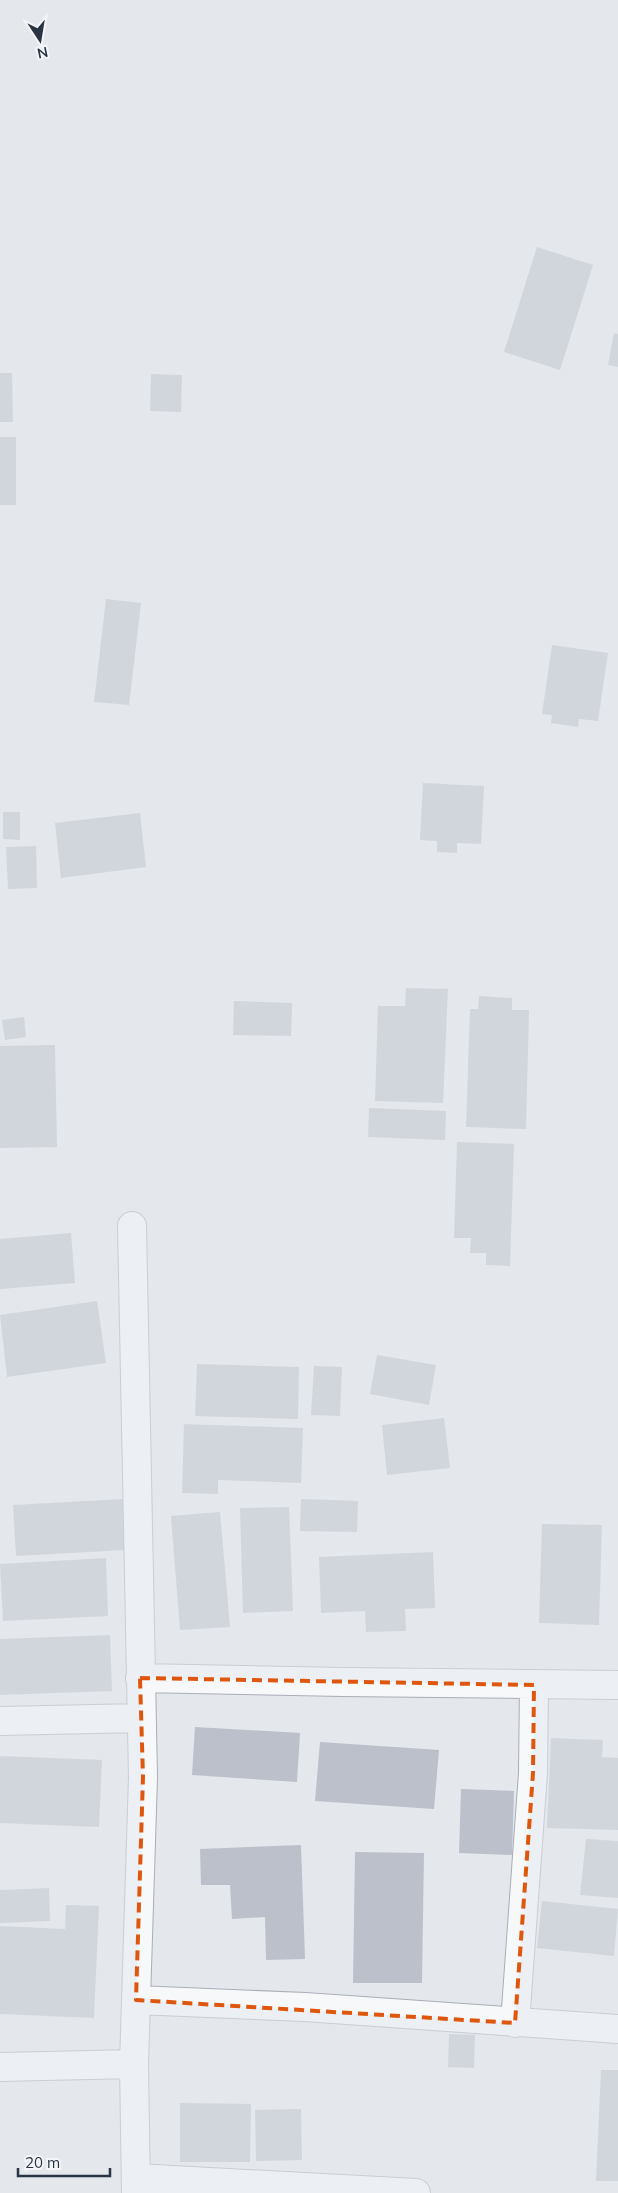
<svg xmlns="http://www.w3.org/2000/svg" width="618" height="2193" font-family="Mulish,sans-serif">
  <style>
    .building { fill: #bbc0ca }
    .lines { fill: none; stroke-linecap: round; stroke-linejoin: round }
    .street-casing { stroke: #a9aeb7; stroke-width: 30 }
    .street { stroke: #f7f8fa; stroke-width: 28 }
    .marked { fill: none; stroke: #df570f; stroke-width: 4; stroke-dasharray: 10 6; stroke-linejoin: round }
  </style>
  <rect width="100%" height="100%" fill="#e4e7ec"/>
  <path class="building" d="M537,247L593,265L560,370L504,352Z
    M614,333L618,334V367L608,365Z
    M0,373H12L13,422H0Z
    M151,374L182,375L181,412L150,411Z
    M0,437H16V505H0Z
    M106,599L141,603L129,705L94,702Z
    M552,645L608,653L598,721L579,719L578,727L551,723L552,715L542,714Z
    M423,783L484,786L481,844L457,843V853L437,852V841L420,840Z
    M3,812H20V840L3,839Z
    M140,813L146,867L61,878L55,823Z
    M36,846L37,888L8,889L6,847Z
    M406,988L448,989L443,1103L375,1101L378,1006H405Z
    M479,996L512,998V1010H529L526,1129L466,1127L470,1009H478Z
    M234,1001L292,1003L291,1036L233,1035Z
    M24,1017L26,1037L5,1040L2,1020Z
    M55,1045L57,1147L0,1148V1046Z
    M369,1108L446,1111L445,1140L368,1137Z
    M457,1142L514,1144L510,1266L486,1265V1253H470L471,1238H454Z
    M71,1233L75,1283L0,1289V1239Z
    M97,1301L106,1363L7,1377L0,1315Z
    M377,1355L436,1365L429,1405L370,1394Z
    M197,1364L299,1367L298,1419L195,1416Z
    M314,1366L342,1367L340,1416L311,1415Z
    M444,1418L450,1468L387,1475L382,1425Z
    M184,1424L303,1428L301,1483L218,1480V1494L182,1493Z
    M124,1499L127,1550L16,1556L13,1505Z
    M301,1499L358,1501L357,1532L300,1531Z
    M289,1507L293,1611L243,1613L240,1508Z
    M220,1512L230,1627L180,1630L171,1516Z
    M542,1524L602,1525L599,1625L539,1623Z
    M433,1552L435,1608L405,1609L406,1631L366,1632L365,1611L321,1613L319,1557Z
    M106,1558L108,1616L3,1621L0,1564Z
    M110,1635L112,1691L0,1695V1639Z
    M195,1727L300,1733L297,1782L192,1775Z
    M551,1738L603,1740L602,1757L618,1758V1830L547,1828Z
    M320,1742L439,1750L434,1809L315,1801Z
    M0,1756L102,1760L99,1827L0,1823Z
    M461,1789L514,1791L512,1855L459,1853Z
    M586,1839L618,1841V1898L580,1895Z
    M301,1845L305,1959L266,1960L265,1917L232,1919L230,1885H201L200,1849Z
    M355,1852L424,1853L422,1983H353Z
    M49,1888L50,1921L0,1923V1890Z
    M542,1901L618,1909L614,1956L537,1948Z
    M66,1905L99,1906L94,2018L0,2014V1926L65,1929Z
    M449,2034L475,2035L474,2068L448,2067Z
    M601,2070H618V2181H596Z
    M180,2103L251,2104L250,2162H180Z
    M301,2109L302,2160L256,2161L255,2110Z"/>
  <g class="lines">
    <g class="street-casing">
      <path id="street" d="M132,1226L143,1777L134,2064L136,2193
        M140,1678L343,1682L618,1685
        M0,1721L141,1718
        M136,2000L305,2007L618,2029
        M515,2023L533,1773L534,1685
        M0,2067L134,2064
        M136,2178L416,2193"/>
    </g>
    <use href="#street" class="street"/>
  </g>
  <path d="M0 0H618V2193H0ZM140,1678L534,1685L533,1773L515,2023L136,2000L143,1777Z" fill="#e4e7ec" fill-opacity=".55" fill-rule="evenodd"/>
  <path class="marked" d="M140,1678L534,1685L533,1773L515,2023L136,2000L143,1777Z"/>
  <g transform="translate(40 40) rotate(168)" stroke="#f4f6f9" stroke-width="4" paint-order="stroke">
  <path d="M0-4L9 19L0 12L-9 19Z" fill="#2b3445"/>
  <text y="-8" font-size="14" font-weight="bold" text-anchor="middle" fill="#2b3445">N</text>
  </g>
  <path d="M18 2168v8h92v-8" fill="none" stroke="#2b3445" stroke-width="2.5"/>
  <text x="25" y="2168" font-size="15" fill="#2b3445" stroke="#f4f6f9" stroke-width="4" paint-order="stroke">20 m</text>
</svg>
